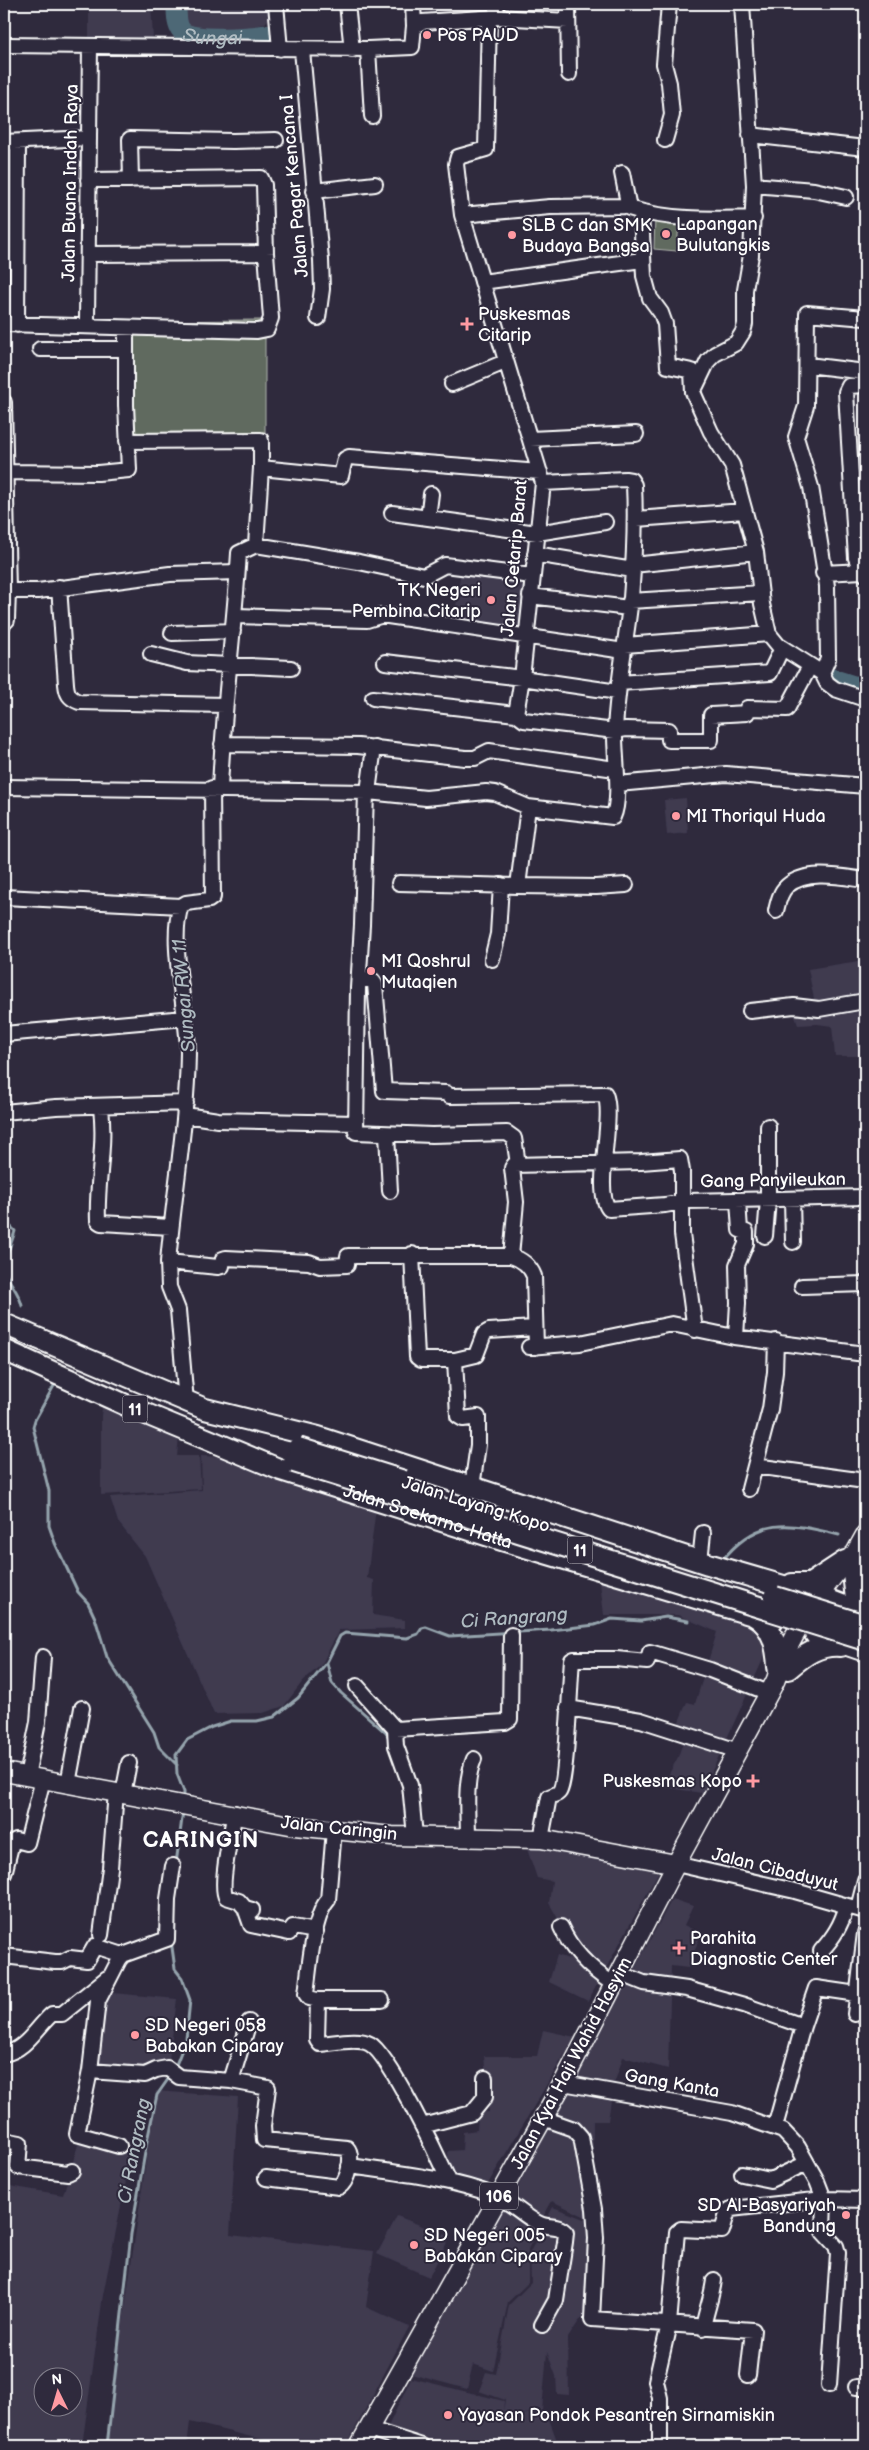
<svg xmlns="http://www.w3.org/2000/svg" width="869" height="2450" font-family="'Balsamiq Sans',sans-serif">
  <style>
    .built { fill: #3f3a50; fill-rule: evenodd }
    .green { fill: #606a5e; stroke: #b0b4ae }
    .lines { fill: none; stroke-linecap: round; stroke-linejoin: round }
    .stream { stroke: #95a4ad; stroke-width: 3 }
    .river { stroke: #4e6876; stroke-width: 20 }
    .minor-casing { stroke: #fff; stroke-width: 18 }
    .major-casing { stroke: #fff; stroke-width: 21 }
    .highway-casing { stroke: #fff; stroke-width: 24 }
    .minor { stroke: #2f2a3d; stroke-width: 14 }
    .major { stroke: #2f2a3d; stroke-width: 18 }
    .highway { stroke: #2f2a3d; stroke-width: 20 }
    .highway-bridge-casing { stroke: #fff; stroke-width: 24; stroke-linecap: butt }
    .highway-bridge { stroke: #2f2a3d; stroke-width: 20 }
    .poi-dot { fill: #ff9aa2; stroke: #2f2a3d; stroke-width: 2 }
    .labels { text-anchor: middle; stroke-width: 4; stroke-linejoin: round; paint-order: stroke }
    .shield { fill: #2f2a3d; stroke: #c1bfc5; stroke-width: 1 }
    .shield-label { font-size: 16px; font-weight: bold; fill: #fff }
    .poi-label { font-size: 18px; fill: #fff; stroke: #2f2a3d; text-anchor: start }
    .street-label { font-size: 18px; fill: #fff; stroke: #2f2a3d }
    .water-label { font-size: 19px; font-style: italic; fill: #afbbc1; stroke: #2f2a3d }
    .district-label { font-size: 22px; font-weight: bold; letter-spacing: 1px; fill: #fff; stroke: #2f2a3d }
  </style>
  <rect width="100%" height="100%" fill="#2f2a3d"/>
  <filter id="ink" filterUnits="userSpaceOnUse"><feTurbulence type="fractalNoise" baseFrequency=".02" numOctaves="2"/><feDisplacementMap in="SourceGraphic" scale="10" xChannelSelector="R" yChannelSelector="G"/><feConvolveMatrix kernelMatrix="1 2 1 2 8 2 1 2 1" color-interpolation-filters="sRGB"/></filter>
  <g filter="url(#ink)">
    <path class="built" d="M89,4H151L153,38L89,39Z
      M179,4H268L269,19L264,24L246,28L183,30Z
      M461,569L528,578L521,630L454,622Z
      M686,798L688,833L667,835L664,800Z
      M865,960V996L815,1004L808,969Z
      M865,1012V1056H835L832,1026L817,1024L798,1025L794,1014Z
      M104,1397L180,1427L177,1456H199L201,1489L101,1495V1415Z
      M201,1456L258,1459L376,1508L367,1578L374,1580L373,1615L405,1620V1628L339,1630L322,1664L303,1681L284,1706L263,1713L214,1714L145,1556L118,1522L110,1497L202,1490Z
      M600,1582L734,1614L757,1631L766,1641L765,1655L702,1793L662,1787L678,1757L687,1730L678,1724L687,1702L695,1704L717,1632L678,1615H604Z
      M526,1846L662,1866L588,2001L549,1982L557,1955L578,1962L580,1957L549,1903L552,1881L537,1878Z
      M672,1899L693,1906L684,1925L701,1934L688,1968L671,1966L668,2069L623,2057L613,2087L608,2121H593L592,2220L552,2201L538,2226L509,2203Z
      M102,1992L177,1999L167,2075L93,2071Z
      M543,2030L575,2037L483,2192L449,2171L448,2151L462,2150L463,2132L477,2130L478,2113L489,2112L484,2056H537Z
      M156,2091L238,2097L230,2235L374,2251L366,2307L409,2327L346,2446H289L190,2422L187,2446H105Z
      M80,2138L133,2146L103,2295L82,2446H4V2185L63,2195ZM42,2378H72V2408H42Z
      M505,2207L537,2232L528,2249V2283L508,2302L493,2371L473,2364L467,2389L411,2374Z
      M553,2207L594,2223L588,2314L579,2321L568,2338L569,2395L557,2394L556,2376L547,2352L542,2411L502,2418L546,2411L559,2446H411L385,2433L411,2378L504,2401L503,2412L505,2400L479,2391L486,2372L496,2374L509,2305L531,2283L530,2252Z
      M397,2216L450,2237L429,2277L377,2254Z"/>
    <path class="green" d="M655,218L679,219L677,251L654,249Z
      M265,320V437H127V321Z"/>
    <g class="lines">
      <path class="stream" d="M4,1220L15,1231C12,1243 2,1261 6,1274C11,1285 20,1294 22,1306
        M56,1382L35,1420L33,1427L49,1491V1526L55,1543L78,1592L88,1603L95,1618L107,1657L154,1732L159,1747L177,1765
        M721,1562C757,1516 788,1522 839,1535
        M327,1663L332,1683L341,1693L386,1733L391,1741
        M184,1800V1792L177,1774L176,1755L187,1740L212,1727L231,1721H257L274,1717L298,1698L327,1662L340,1636L345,1633L407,1638L418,1634L422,1628L426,1627L450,1636L551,1630L595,1625L612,1619L641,1621L666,1617L688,1621
        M176,1864L183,1811
        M171,1940L175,1969L182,1978L190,2000L186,2039L174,2070
        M107,2446L131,2234L147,2141L157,2095L171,2075"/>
      <g class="river">
        <path id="s1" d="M176,4C177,12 176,24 181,30C190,43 256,36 273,34"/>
        <path d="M830,678L865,689"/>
      </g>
      <g class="minor-casing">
        <path id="minor" d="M276,4L280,49
          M347,4L352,50
          M413,4L414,26
          M496,4L497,17
          M568,4L569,74
          M489,18L486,149L458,157L456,164L462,215L543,483L522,678L516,714
          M4,45L368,49L412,47L414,26L422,22L497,17L568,21
          M368,49L372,116
          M302,50L321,260L322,289L318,318
          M750,135L865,148
          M665,140L672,115L669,83L664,64L669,4
          M4,142L89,138
          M622,173L629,208C669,221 712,219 754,218
          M131,180L130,139L233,141L276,140
          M754,185L814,190L846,197
          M314,191L375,184
          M641,212L644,276L650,298L661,313L665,324L668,366L692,371L693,392L697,401L711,432L732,465L756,552L762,604L769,634L778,645L822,673L827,683L835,689L865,699
          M462,215L550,207L626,206
          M88,254L266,253
          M482,282L642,260
          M87,321L90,46
          M4,324L257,331L267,329L271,318L266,253L264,185L261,178L88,180
          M17,325L18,142
          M40,349H126
          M808,365L865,372
          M452,384L505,362
          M865,385L849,386L846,392L856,558L858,563L865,566
          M696,386L708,361L715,354L736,343L743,332L745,324V290L751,255L754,185L742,4
          M4,402L8,591L7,620L4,623
          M530,439L636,434
          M127,441L261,440V468L341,476L345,459L349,457L540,472
          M5,472L98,473L129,470L126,405V329
          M392,513L537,533L605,522
          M428,518L431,494
          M636,519L744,511
          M256,545L261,468
          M535,554L633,570
          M633,565L756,552
          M823,573L863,571L865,574
          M59,587L66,684C67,694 69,698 79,702L225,705
          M8,591H38L170,574L237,572
          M530,596L629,608
          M630,601L761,593
          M235,616L367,620L380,616H388L624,651
          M172,633L233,631
          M625,645L769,634
          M151,654L187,663L291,668
          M385,662L522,678L618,692
          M822,673L828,659L827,586L811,487L796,437L806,406L807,313L865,318
          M619,683L770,673L782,648
          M373,698L516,714
          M516,714L524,720L615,731L626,729L669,730V740H711V715L747,713V708L787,709L810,666
          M222,744L358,746L465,758H475L489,751L615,769
          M618,784L726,774L865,786
          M4,787L368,792L426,798L486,792L495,793L528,807L613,817C622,798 614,753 615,730C617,686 626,642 631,598C634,560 636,523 634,485L631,480L625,479L543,483
          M220,789C223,710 234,632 239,553L256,545L359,562L424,576L445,565L532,576
          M366,792L362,925L358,988L356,1132L432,1135L507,1133L514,1138L518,1164
          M368,792L374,747
          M399,883L518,886L528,807
          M518,886L596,887L626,885
          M4,897L181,906
          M776,911C778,902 780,892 787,886C807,869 842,877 865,880
          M492,959L498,934L501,885
          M359,979L372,980L375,984L384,1091L446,1093L449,1096L605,1094C615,1117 593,1191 609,1209L665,1205L687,1201L865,1197
          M750,1011L794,1006L819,1009L865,1001
          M4,1034L185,1018
          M101,1108C106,1148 96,1182 98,1221L101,1223L171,1227
          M4,1112L56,1107L186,1103
          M185,1115L218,1120L356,1123
          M387,1134L390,1191
          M792,1199L793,1242
          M765,1236L768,1200V1126
          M412,1254L417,1357L421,1360H455L476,1355L484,1334L489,1331L534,1328
          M511,1256L516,1202L512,1168L514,1165L641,1162L680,1159L682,1171V1234L695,1330
          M168,1262L218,1267L222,1266L223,1259L226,1258L309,1262L320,1266L347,1265L348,1256H511C521,1259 530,1266 534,1276L536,1347
          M802,1286L865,1284
          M736,1337L738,1303L737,1265L746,1244V1232L740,1230L738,1201
          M776,1341L775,1372L770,1409L755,1466L865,1481
          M529,1347L580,1343L672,1324L734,1337L865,1354
          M455,1360L458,1416L463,1419L478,1417V1445L472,1487
          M186,1402L178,1310L169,1287L168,1262C174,1192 187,1123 188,1053C188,1012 168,942 181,906L186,903L209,900L213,897L212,788
          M749,1489L755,1466
          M700,1561L703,1533
          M357,1686L395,1729
          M568,1708L641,1720L738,1751
          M27,1776L38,1722L43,1657
          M68,1784L82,1708
          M123,1794L129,1763
          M235,1813C232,1828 219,1886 226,1897L239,1901L245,1908L252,1910V1911L245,1908L251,1925L289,1933L293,1927L316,1931
          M334,1830L328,1900C313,1916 309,1971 306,1994L309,1998L318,2000L317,2040L320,2044C334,2043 358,2037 370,2044C389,2054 438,2157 449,2181
          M415,1836L410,1785L396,1746L395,1729L505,1722L510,1719L511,1635
          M468,1837C468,1812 464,1783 474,1759
          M541,1839L549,1797C552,1795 557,1795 559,1792C567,1784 570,1678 572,1660L574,1659H616L647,1662L650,1652L710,1670L769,1693
          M676,1864L795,1891L865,1911
          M4,1874L12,1842L16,1840L27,1843L43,1779
          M858,1908L865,1881
          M561,1927C571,1950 592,1970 613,1984
          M101,1935L110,1868L116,1792
          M821,1951C834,1937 841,1925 847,1906
          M4,1956L55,1962H62L70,1958L87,1960L95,1946L123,1955
          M619,1973L644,1983L687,1989L744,2005L803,2026
          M318,2000H382
          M855,2014L865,1933
          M249,2022L231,2081L268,2088L263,2126L264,2140L347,2148C354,2155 348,2182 339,2187L266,2178
          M4,2054C26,2050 36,2028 52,2014H62L107,1978
          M90,2071L145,2075L156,2070L167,2068L179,2077L231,2081
          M563,2083L732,2113L783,2131L798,2147L817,2181L824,2199L823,2232L836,2246L838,2253L829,2385
          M543,2118L574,2129L581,2137L594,2209L596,2238L592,2319L753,2330L748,2375
          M422,2126L472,2113L485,2097V2078
          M775,2127L803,2026L816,1988L857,1994
          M4,2140L20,2143L18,2167L68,2173L72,2171
          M119,2146L77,2134L90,2071L98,2001L119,1960L123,1955L167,1939L168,1899L173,1866
          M349,2166C399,2173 449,2178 496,2196C511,2202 524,2216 538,2223C548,2229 557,2223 566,2233L565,2242L556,2300L542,2325
          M742,2174L770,2180L807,2163
          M703,2328C706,2311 712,2297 714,2280
          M856,2387H865
          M369,2429L422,2446
          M660,2446V2398L656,2381L669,2324L677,2232L681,2229L722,2231L728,2211L731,2209L824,2199L865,2200"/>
      </g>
      <g class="major-casing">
        <path id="major" d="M852,1564L855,1553L865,1535
          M4,1772L295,1826L392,1836L541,1839L676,1864
          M359,2446L563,2083L676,1864L769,1693C772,1687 776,1681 777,1676C778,1672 778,1668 780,1664C795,1631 828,1577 855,1553"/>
      </g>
      <g class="highway-casing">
        <g id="highway">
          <path d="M4,1324L205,1409L318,1437L708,1564L821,1597L865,1614"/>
          <path id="s2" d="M4,1350L139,1411L281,1470L505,1541L773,1621"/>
          <path d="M852,1565L856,1599L865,1612"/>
          <path d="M792,1584H810L845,1561"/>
          <path d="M755,1616C773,1627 777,1647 778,1667"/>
          <path d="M815,1634L865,1651"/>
          <path d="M788,1669C804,1655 819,1644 841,1646"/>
        </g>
      </g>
      <use href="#minor" class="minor"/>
      <use href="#major" class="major"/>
      <use href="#highway" class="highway"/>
      <g class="highway-bridge-casing">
        <path id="highway-bridge" d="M298,1448L404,1481
          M294,1462L865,1640
          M775,1597L865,1625"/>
      </g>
      <use href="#highway-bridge" class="highway-bridge"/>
    </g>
  </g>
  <g class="poi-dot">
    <circle cx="427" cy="35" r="5"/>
    <circle cx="666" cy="234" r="5"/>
    <circle cx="512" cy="235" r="5"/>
    <path d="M464.5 316.5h5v5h5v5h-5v5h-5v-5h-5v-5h5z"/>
    <circle cx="491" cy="600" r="5"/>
    <circle cx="676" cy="816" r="5"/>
    <circle cx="371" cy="971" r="5"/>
    <path d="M750.5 1773.5h5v5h5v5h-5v5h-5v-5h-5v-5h5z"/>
    <path d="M676.5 1940.5h5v5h5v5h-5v5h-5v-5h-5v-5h5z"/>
    <circle cx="135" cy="2035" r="5"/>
    <circle cx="846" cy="2215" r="5"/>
    <circle cx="414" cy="2245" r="5"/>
    <circle cx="448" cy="2415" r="5"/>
  </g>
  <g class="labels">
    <g class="shield">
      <rect x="122.5" y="1395.5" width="25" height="27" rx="4"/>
      <rect x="567.5" y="1536.5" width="25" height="27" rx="4"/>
      <rect x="480" y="2182.5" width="38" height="27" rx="4"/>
    </g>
    <g class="shield-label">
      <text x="135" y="1415">11</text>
      <text x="580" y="1556">11</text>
      <text x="499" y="2202">106</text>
    </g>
    <g class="poi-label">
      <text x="437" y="41">Pos PAUD</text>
      <text x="676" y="230">Lapangan<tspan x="676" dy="21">Bulutangkis</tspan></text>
      <text x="522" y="231">SLB C dan SMK<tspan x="522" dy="21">Budaya Bangsa</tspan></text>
      <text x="478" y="320">Puskesmas<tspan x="478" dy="21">Citarip</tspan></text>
      <text x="481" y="596" text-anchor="end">TK Negeri<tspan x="481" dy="21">Pembina Citarip</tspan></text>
      <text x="686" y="822">MI Thoriqul Huda</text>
      <text x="381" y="967">MI Qoshrul<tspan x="381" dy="21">Mutaqien</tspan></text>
      <text x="742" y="1787" text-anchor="end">Puskesmas Kopo</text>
      <text x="690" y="1944">Parahita<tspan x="690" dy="21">Diagnostic Center</tspan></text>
      <text x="145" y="2031">SD Negeri 058<tspan x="145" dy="21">Babakan Ciparay</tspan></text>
      <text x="836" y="2211" text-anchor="end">SD Al-Basyariyah<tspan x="836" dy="21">Bandung</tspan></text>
      <text x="424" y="2241">SD Negeri 005<tspan x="424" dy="21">Babakan Ciparay</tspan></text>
      <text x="458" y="2421">Yayasan Pondok Pesantren Sirnamiskin</text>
    </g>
    <g class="street-label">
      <text transform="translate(70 183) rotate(-89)" y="6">Jalan Buana Indah Raya</text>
      <text transform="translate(294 186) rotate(-95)" y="6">Jalan Pagar Kencana I</text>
      <text transform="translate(514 558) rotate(-85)" y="6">Jalan Cetarip Barat</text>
      <text transform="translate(773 1180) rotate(-1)" y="6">Gang Panyileukan</text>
      <text transform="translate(476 1504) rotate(17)" y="6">Jalan Layang Kopo</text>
      <text dy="6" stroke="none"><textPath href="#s2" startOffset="456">Jalan Soekarno-Hatta</textPath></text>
      <text transform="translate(339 1828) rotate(6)" y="6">Jalan Caringin</text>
      <text transform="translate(775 1869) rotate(14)" y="6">Jalan Cibaduyut</text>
      <text transform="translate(571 2063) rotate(-62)" y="6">Jalan Kyai Haji Wahid Hasyim</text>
      <text transform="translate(672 2083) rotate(10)" y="6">Gang Kanta</text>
    </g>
    <g class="water-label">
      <text dy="7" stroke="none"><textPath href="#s1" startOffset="60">Sungai</textPath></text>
      <text transform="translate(183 996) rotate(-95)" y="7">Sungai RW 11</text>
      <text transform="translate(514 1617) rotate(-4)" y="7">Ci Rangrang</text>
      <text transform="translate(133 2151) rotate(-79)" y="7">Ci Rangrang</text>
    </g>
    <g class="district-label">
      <text x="201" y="1847">CARINGIN</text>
    </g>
  </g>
  <rect width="869" height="2450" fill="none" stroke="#2f2a3d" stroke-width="20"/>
  <rect x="10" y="10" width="849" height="2430" fill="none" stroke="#fff" stroke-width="2" filter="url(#ink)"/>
  <g transform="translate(58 2392) rotate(355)"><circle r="24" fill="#2f2a3d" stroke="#827f8b"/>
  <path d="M0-4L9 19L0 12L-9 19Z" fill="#ff9aa2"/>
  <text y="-8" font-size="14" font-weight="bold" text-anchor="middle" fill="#ffffff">N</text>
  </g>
</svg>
